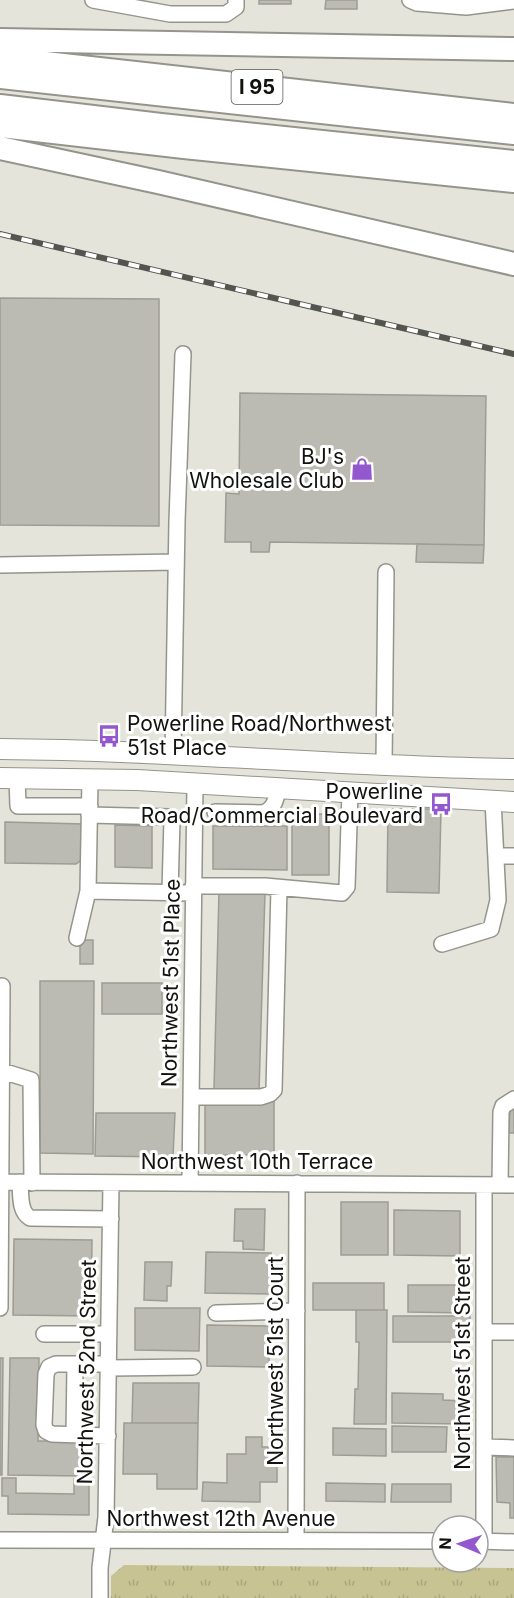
<svg xmlns="http://www.w3.org/2000/svg" width="514" height="1598" font-family="Inter,sans-serif">
  <style>
    .grass { fill: url(#grass-tufts) }
    .building { fill: #bcbbb3; stroke: #9d9c94; stroke-width: 1.5 }
    .lines { fill: none; stroke-linecap: round; stroke-linejoin: round }
    .minor-casing { stroke: #95948c; stroke-width: 18 }
    .major-casing { stroke: #95948c; stroke-width: 22 }
    .highway-casing { stroke: #95948c; stroke-width: 26 }
    .minor { stroke: #fff; stroke-width: 15 }
    .major { stroke: #fff; stroke-width: 20 }
    .highway { stroke: #fff; stroke-width: 22 }
    .rail-casing { stroke: #555550; stroke-width: 6 }
    .rail { stroke: #fff; stroke-width: 4; stroke-dasharray: 11; stroke-linecap: butt }
    .labels { text-anchor: middle; stroke-width: 6; stroke-linejoin: round; paint-order: stroke }
    .shield { fill: #fff; stroke: #595957; stroke-width: 1.5 }
    .shield-label { font-size: 20px; font-weight: bold; fill: #12120f }
    .poi-label { font-size: 21px; fill: #12120f; stroke: #fff; text-anchor: end }
    .street-label { font-size: 21px; fill: #12120f; stroke: #fff }
  </style>
  <defs>
    <pattern id="grass-tufts" width="24" height="20" patternUnits="userSpaceOnUse" patternTransform="scale(1.5)"><rect width="24" height="20" fill="#c8c393"/><path d="M3 7l-1-3M5 7V3M7 7l1-3M15 17l-1-3M17 17v-4M19 17l1-3" fill="none" stroke="#aba67e"/></pattern>
  </defs>
  <rect width="100%" height="100%" fill="#e4e4db"/>
  <path class="grass" d="M124,1565L514,1568V1598H111V1576Z"/>
  <path class="building" d="M259,0H291V4H259Z
    M326,0H357V9H325Z
    M0,298L159,299V526L0,525Z
    M240,393L486,396L484,545L270,542L269,552H251V542H225L226,493L239,494Z
    M417,544L484,545L483,563L416,562Z
    M388,809H441L439,893L387,892Z
    M292,814H329V875H292Z
    M5,822L84,824V858L76,864L5,863Z
    M115,825L152,826V868L115,867Z
    M213,826H287V870L213,869Z
    M219,891L265,892L259,1091L214,1089Z
    M80,940H93V964H80Z
    M40,981H94L93,1154L40,1153Z
    M102,983H162V1014H102Z
    M205,1101H274V1155H205Z
    M510,1105H514V1133H509Z
    M96,1113H175L173,1157L95,1156Z
    M341,1202H388V1255H341Z
    M235,1209H265L264,1250L243,1249V1241H234Z
    M394,1210L460,1211V1256L394,1255Z
    M14,1239L92,1240L91,1316L13,1315Z
    M206,1252L271,1253V1294L205,1293Z
    M145,1262H172L171,1286H167V1301L144,1300Z
    M313,1283H384V1310H313Z
    M408,1285H467V1313L408,1312Z
    M135,1308H200L199,1351L135,1350Z
    M356,1310H387L386,1424H354L355,1389H358L359,1342H356Z
    M393,1316H470V1342H393Z
    M207,1325L269,1326V1367L207,1366Z
    M0,1358H3L2,1475H0Z
    M10,1358H39L38,1441H82L81,1476L8,1475Z
    M133,1383H199L198,1423H132Z
    M392,1393L443,1394V1400L465,1401V1424L392,1423Z
    M124,1423H198L197,1489H157V1474H123Z
    M392,1426L447,1427L446,1452H392Z
    M333,1428L386,1429V1456L333,1455Z
    M246,1437H262V1447H268V1464H277V1482H260V1502L202,1501L203,1482L227,1483V1454H246Z
    M496,1457H514V1518H510V1503L497,1502Z
    M2,1478H16V1493L74,1494V1479L89,1480V1515L8,1514V1496H2Z
    M326,1483L385,1484V1502L326,1501Z
    M392,1484H451V1502H391Z"/>
  <g class="lines">
    <g class="minor-casing">
      <path id="minor" d="M93,0L170,14H226L236,7V0
        M410,0L417,3L466,7L514,1
        M0,565L176,562
        M173,753L177,521L183,354
        M384,765L386,572
        M17,778L18,806H90
        M215,812L263,813C275,809 275,800 279,788
        M89,815L170,817L172,819L170,892
        M496,856H514
        M193,886H265L342,893L347,887L350,792
        M88,891L90,779
        M77,938L88,891L193,893
        M442,944L491,929L498,900L493,800
        M2,1071L31,1080L32,1183
        M191,1097H261L270,1094L274,1090L279,888
        M0,1182L514,1185
        M20,1182C21,1195 19,1211 30,1218L111,1219
        M190,1182L195,783
        M500,1185L501,1112L503,1106L514,1099
        M0,1308L2,986
        M216,1313L297,1311
        M484,1332H514
        M44,1334H109
        M109,1368L193,1367
        M74,1435L75,1364
        M108,1436L52,1434L46,1431L44,1425L46,1374L49,1367L56,1364H109
        M484,1447L514,1448
        M0,1540L442,1541
        M296,1540L297,1183
        M478,1541L514,1542
        M484,1541V1186
        M100,1598V1568L106,1517L111,1183"/>
    </g>
    <g class="major-casing">
      <path id="major" d="M0,749C172,750 342,767 514,769
        M0,778L137,780L514,802"/>
    </g>
    <g class="highway-casing">
      <path id="highway" d="M0,40L514,49
        M0,58L514,115
        M0,77L514,133
        M0,106L161,125L514,162
        M0,126L184,147L514,181
        M0,148L158,182L514,264"/>
    </g>
    <use href="#minor" class="minor"/>
    <use href="#major" class="major"/>
    <use href="#highway" class="highway"/>
    <g class="rail-casing">
      <path id="rail" d="M0,234L514,354"/>
    </g>
    <use href="#rail" class="rail"/>
  </g>
  <defs>
    <g id="shop-bare" transform="scale(1.8)"><path d="M-5-2.5h2.3a2.7 3.5 0 0 1 5.4 0H5L5.5 6h-11ZM-1.5-2.5h3a1.5 2.3 0 0 0-3 0Z" fill="#9458ce" stroke="#fff" stroke-width="2.5" paint-order="stroke"/></g>
    <g id="bus-bare" transform="scale(1.8)"><path d="M-5-6H5V4H4V6H2V4H-2V6H-4V4H-5ZM-3.5-4V0h7V-4ZM-3.5 1.2v1.5H-2V1.2ZM2 1.2v1.5H3.5V1.2Z" fill="#9458ce" stroke="#fff" stroke-width="2.5" paint-order="stroke"/></g>
  </defs>
  <g fill-rule="evenodd">
    <use href="#shop-bare" x="362" y="469"/>
    <use href="#bus-bare" x="109" y="736"/>
    <use href="#bus-bare" x="441" y="804"/>
  </g>
  <g class="labels">
    <rect class="shield" x="231.5" y="70" width="51" height="34" rx="4.5"/>
    <g class="shield-label">
      <text x="257" y="94">I 95</text>
    </g>
    <g class="poi-label">
      <text x="344" y="464">BJ's<tspan x="344" dy="24">Wholesale Club</tspan></text>
      <text x="127" y="731" text-anchor="start">Powerline Road/Northwest<tspan x="127" dy="24">51st Place</tspan></text>
      <text x="423" y="799">Powerline<tspan x="423" dy="24">Road/Commercial Boulevard</tspan></text>
    </g>
    <g class="street-label">
      <text transform="translate(171 983) rotate(-89)" y="7">Northwest 51st Place</text>
      <text x="257" y="1169">Northwest 10th Terrace</text>
      <text transform="translate(276 1361) rotate(-90)" y="7">Northwest 51st Court</text>
      <text transform="translate(463 1363) rotate(-90)" y="7">Northwest 51st Street</text>
      <text transform="translate(87 1372) rotate(-89)" y="7">Northwest 52nd Street</text>
      <text x="221" y="1526">Northwest 12th Avenue</text>
    </g>
  </g>
  <g transform="translate(460 1544) rotate(272)"><circle r="28" fill="#ffffff" stroke="#a0a09f" stroke-width="1.5"/>
  <path d="M0-4.5L10 22L0 15L-10 22Z" fill="#9458ce"/>
  <text y="-9" font-size="16" font-weight="bold" text-anchor="middle" fill="#12120f">N</text>
  </g>
</svg>
